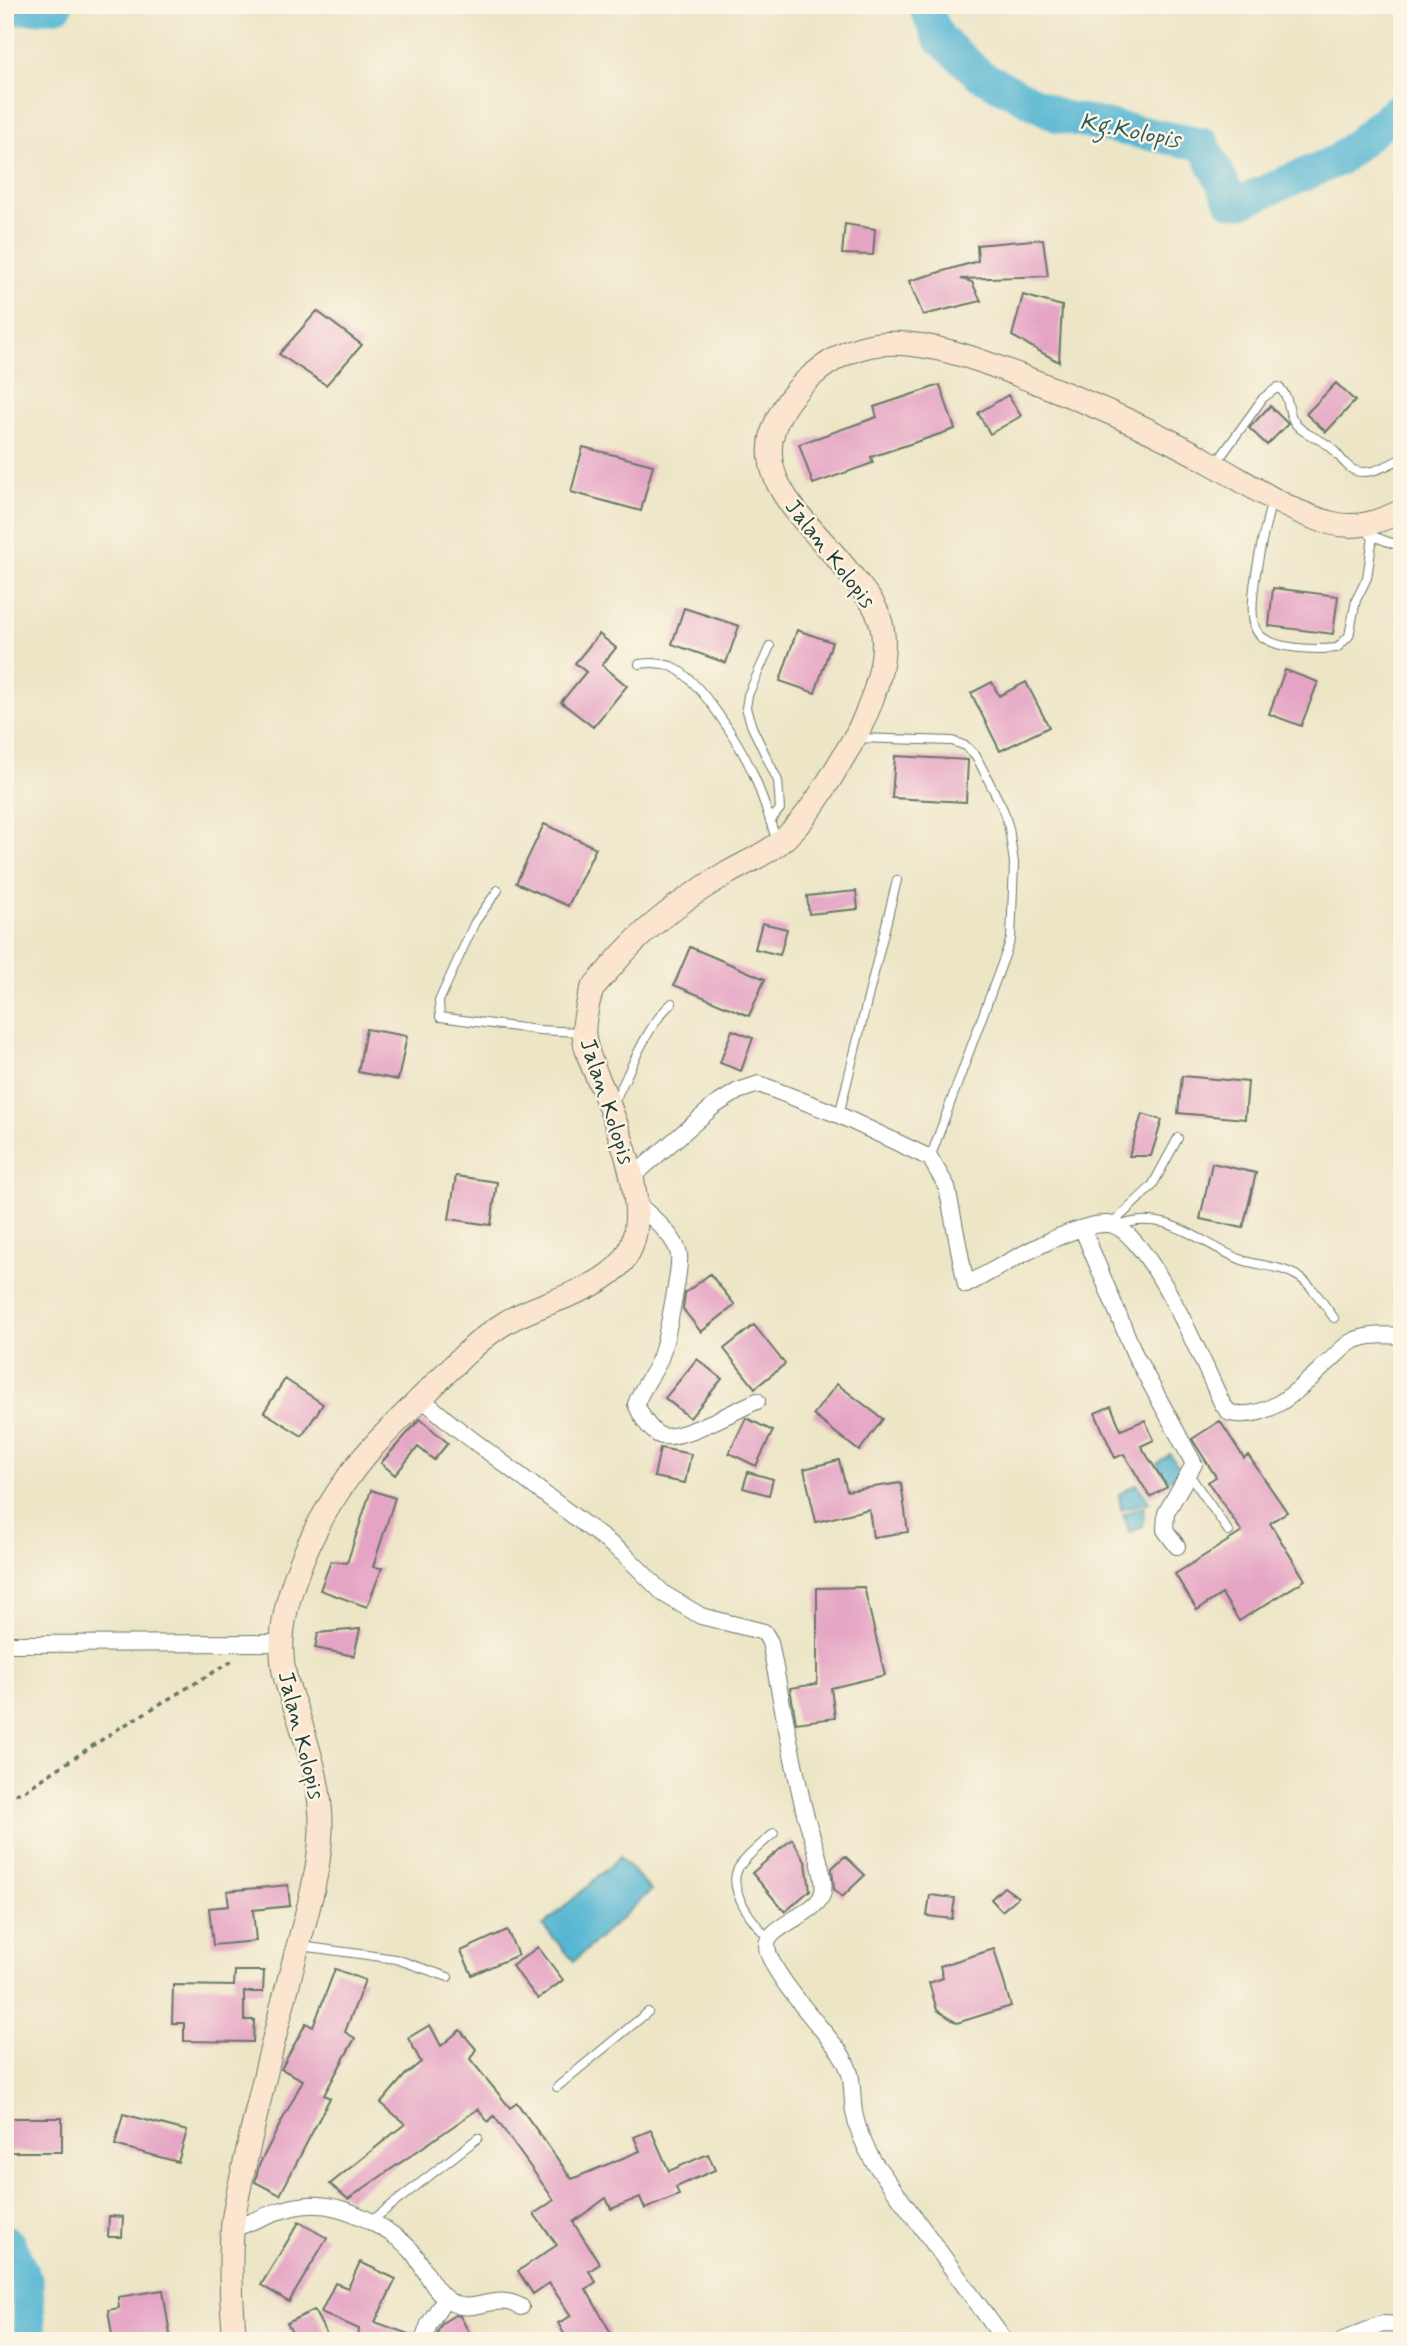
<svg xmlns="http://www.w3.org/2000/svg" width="1407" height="2346" font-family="Mynerve,sans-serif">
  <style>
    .water { fill: #54b6d3; stroke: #3a7a84; stroke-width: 2 }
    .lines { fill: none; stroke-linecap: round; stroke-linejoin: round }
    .river { stroke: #54b6d3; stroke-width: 33 }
    .building { fill: #e5a4c4 }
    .lane-casing { stroke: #677867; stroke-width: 10 }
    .street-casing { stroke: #677867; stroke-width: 18 }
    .secondary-casing { stroke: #677867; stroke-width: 25 }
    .path { stroke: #677867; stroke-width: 3.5; stroke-dasharray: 5 5; stroke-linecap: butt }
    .lane { stroke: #fff; stroke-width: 8 }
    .street { stroke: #fff; stroke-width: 16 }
    .secondary { stroke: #fbe5cf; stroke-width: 23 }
    .labels { text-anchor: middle; stroke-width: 5; stroke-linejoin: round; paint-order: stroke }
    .street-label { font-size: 23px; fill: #1f3d34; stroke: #fcf5e5 }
    .water-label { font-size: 24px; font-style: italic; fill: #2c5b5c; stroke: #fcf5e5 }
  </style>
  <rect width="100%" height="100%" fill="#fcf5e5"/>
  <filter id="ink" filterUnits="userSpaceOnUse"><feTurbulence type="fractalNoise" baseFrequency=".0143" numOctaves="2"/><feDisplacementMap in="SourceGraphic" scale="14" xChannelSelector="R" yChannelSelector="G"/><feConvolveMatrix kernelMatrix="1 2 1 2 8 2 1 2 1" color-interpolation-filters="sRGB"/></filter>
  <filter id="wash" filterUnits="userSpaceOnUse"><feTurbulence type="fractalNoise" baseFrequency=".00686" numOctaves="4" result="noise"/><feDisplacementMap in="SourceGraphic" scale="28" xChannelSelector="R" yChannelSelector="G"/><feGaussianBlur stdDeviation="1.57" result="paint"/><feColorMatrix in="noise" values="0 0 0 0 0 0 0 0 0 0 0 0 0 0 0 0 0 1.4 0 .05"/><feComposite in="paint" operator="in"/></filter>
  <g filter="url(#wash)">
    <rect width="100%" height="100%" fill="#ece5c6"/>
    <path class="water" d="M1170,1454L1181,1472L1168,1480L1157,1464Z
      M1137,1484L1149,1502L1121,1510L1119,1494Z
      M1144,1507L1143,1526L1130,1533L1123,1514Z
      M620,1857L651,1891L574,1961L543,1926Z"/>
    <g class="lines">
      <path class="river" d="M924,5L939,38L980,75L1058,116L1204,145L1231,201H1243L1338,160L1402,106
        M5,10L57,5
        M5,2241L9,2244L27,2283L30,2341"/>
    </g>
    <g id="blocks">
      <path class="building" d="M845,224L875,229L873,255L842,254Z
        M1043,239L1048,276L961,279L972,282L981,301L923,315L909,281L978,261L977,245Z
        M1023,295L1062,306L1059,362L1012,336Z
        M317,311L362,345L326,385L279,354Z
        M1336,383L1355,401L1326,432L1306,414Z
        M940,385L955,429L871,457L873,463L813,484L799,444L877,417L874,407Z
        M1008,395L1021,416L990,434L978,413Z
        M1270,406L1288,424L1267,445L1249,428Z
        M583,447L653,465L641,511L571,492Z
        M1273,588L1338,596L1333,634L1269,626Z
        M684,608L739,626L726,663L672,644Z
        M797,630L832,642L815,693L780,681Z
        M599,634L616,648L602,665L627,686L593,727L561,702L586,672L575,663Z
        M1285,670L1318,682L1301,726L1269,714Z
        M992,682L999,696L1026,682L1049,727L1000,751L971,693Z
        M895,756L968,760L966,802L892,798Z
        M544,824L596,848L568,906L516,883Z
        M856,891L858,909L809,914L807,896Z
        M762,923L787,929L780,955L755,949Z
        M690,947L765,979L749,1016L674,985Z
        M366,1029L407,1036L398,1080L358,1072Z
        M732,1030L753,1038L741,1071L720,1063Z
        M1182,1076L1248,1082L1245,1119L1178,1113Z
        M1142,1114L1162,1120L1151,1156H1129Z
        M1212,1163L1256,1173L1243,1228L1200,1219Z
        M456,1176L497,1182L491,1225L449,1219Z
        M710,1274L735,1305L701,1332L683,1309L685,1293Z
        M754,1325L785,1364L755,1388L724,1349Z
        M697,1359L722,1379L690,1418L665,1398Z
        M285,1379L323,1404L302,1436L264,1412Z
        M837,1384L883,1419L859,1451L813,1415Z
        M1111,1406L1121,1430L1145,1420L1154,1440L1141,1446L1167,1487L1150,1497L1124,1454L1115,1458L1095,1413Z
        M746,1418L773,1431L756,1466L729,1453Z
        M420,1419L448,1443L434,1460L418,1447L395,1475L381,1463Z
        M1220,1421L1244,1458L1248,1455L1287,1512L1270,1523L1305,1580L1239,1621L1222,1594L1197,1610L1175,1574L1242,1532L1208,1482L1216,1477L1192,1439Z
        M660,1448L691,1454L685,1483L654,1477Z
        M839,1460L847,1491L901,1483L908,1532L873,1537L869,1509L816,1522L804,1469Z
        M748,1472L773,1479L769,1495L743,1488Z
        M371,1490L395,1498L373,1567L382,1568L367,1607L320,1590L331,1561L347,1563Z
        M864,1587L885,1675L831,1688L835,1718L796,1723L790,1688L817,1684V1588Z
        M360,1629L354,1656L315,1648L318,1633Z
        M792,1839L806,1863L810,1890L785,1912L752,1873Z
        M845,1856L865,1875L842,1897L834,1889L832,1868Z
        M288,1885L290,1906L253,1910L256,1941L213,1945L209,1908L229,1906L227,1891Z
        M1004,1887L1018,1897L1002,1911L991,1899Z
        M930,1895L955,1898L952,1919L927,1916Z
        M507,1930L518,1955L472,1975L461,1951Z
        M538,1947L563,1980L538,1999L512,1966Z
        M994,1949L1011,2006L957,2023L937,2010L929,1983L943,1978L940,1966Z
        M335,1969L365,1980L345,2032L355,2038L324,2095L330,2098L280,2195L255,2182L259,2165L303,2080L281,2069L306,2023L313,2027Z
        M235,1971H264L263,1992H244V2020H254L253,2042L184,2041V2023H172L173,1985L234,1986Z
        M430,2025L441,2046L460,2030L476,2049L470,2059L510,2108L517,2103L572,2179L640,2151L634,2137L651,2130L669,2171L708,2154L715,2170L676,2187L679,2195L645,2209L640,2197L611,2209L606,2198L573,2222L600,2264L589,2271L596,2282L586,2289L611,2333L598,2341H568L558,2323L571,2316L549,2283L533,2294L518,2271L557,2245L534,2214L554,2200L494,2116L488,2122L478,2109L348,2199L330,2184L405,2124L381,2103L405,2075L421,2062L408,2038Z
        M123,2114L187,2131L178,2162L115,2145Z
        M5,2118H62V2152H5Z
        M109,2216L123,2217L122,2237H108Z
        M299,2222L327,2238L289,2302L261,2285Z
        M360,2262L396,2279L375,2322L414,2336L413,2341H358L359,2329L321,2312L335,2283L348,2288Z
        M163,2290L171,2341H113L108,2310L119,2308L118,2297Z
        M314,2310L330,2341H296L287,2323Z
        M455,2315L460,2316L474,2341H441L437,2334L439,2329L442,2323Z"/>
    </g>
  </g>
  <g filter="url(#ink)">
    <use href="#blocks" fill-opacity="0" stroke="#677867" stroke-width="2"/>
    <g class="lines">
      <g class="lane-casing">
        <path id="lane" d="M1217,462L1263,398L1278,387C1290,395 1287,409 1293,420C1300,433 1317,437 1328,445C1336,451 1340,459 1347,465C1361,481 1387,466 1402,458
          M1272,499C1266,525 1242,614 1258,633C1272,650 1317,650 1337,648L1349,636L1356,600L1367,578L1373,536
          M1370,535L1402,547
          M639,664C650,663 660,662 671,666C700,679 739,743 752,771C762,794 769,818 777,842
          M858,738L952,741L966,746L976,756L1003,809L1009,828L1014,863L1011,939L930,1158
          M770,821L780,809L778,781L752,727L746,708L748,695L770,646
          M498,890L475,922L439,1001L440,1017L538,1030L580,1032
          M613,1104C629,1074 647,1024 672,1003
          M839,1115L897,880
          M1112,1224L1152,1186L1178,1138
          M1116,1227C1166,1206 1198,1243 1242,1260C1260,1266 1282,1266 1299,1277C1313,1286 1324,1305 1334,1318
          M1189,1474L1229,1532
          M769,1939C755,1924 725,1889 739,1867C747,1855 763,1843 774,1833
          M301,1946L396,1959L448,1977
          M557,2087L648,2012
          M370,2222L478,2138"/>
      </g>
      <g class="street-casing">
        <path id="street" d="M632,1177L714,1106L738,1091L759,1084L839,1115L930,1158L947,1187L966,1285C999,1268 1072,1222 1108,1224C1147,1226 1206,1370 1223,1405L1230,1413C1272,1422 1303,1384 1332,1359C1338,1353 1345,1345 1353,1341C1369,1334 1385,1335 1402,1336
          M635,1202C648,1213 677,1237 679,1255C681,1268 665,1349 659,1361C652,1376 642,1388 636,1404C641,1415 648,1429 659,1435C676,1444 738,1409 757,1401
          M1083,1230L1135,1355L1194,1464L1166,1513L1165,1530L1177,1546
          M421,1398L454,1426L624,1554L664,1594L701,1616L764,1632L770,1642C781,1698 791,1754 804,1809C808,1828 827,1875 823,1892C818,1915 767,1925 767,1946C768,1971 823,2029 839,2051C856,2077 850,2084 854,2112C857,2129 865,2147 873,2161L1005,2341
          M5,1644L282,1643
          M233,2229C286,2208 312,2192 366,2219C382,2228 398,2236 411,2250C424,2265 431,2289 449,2301C472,2317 494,2291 521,2307
          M423,2341L429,2324L445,2298
          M1341,2341L1382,2324L1402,2325"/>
      </g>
      <g class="secondary-casing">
        <path id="secondary" d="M235,2341C231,2301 229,2262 233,2222C236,2198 243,2173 248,2149C261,2091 275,2033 290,1976C302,1928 319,1880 321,1831C322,1789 310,1754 298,1715C293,1701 287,1687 284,1672C272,1611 312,1527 347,1479C367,1450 392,1427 417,1402C445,1375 472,1343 505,1323C540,1301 596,1294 623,1261C656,1220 620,1133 603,1090C596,1074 585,1052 584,1034C583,1024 588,1000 592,990C597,981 605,975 611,967C642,930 684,898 726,874C743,864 762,856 778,844C808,820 828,782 848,749C868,717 891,660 881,623C877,607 868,597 859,585C849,573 840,561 830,550C794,509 747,468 783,409C797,385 824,363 849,352C867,344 889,342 908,344C952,348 995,366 1036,382C1095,405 1155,431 1211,463C1249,484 1288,512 1331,523C1357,530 1378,522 1402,511"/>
      </g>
      <path class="path" d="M5,1794L21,1793L118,1729L234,1660"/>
      <use href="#lane" class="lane"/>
      <use href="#street" class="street"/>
      <use href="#secondary" class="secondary"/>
    </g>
  </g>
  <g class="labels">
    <g class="street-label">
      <text transform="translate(831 553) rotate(52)" y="8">Jalan Kolopis</text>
      <text transform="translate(608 1101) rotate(72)" y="8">Jalan Kolopis</text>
      <text transform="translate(302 1735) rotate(76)" y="8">Jalan Kolopis</text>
    </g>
    <g class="water-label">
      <text transform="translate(1130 130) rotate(11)" y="8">Kg.Kolopis</text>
    </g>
  </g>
  <rect width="1407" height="2346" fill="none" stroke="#fcf5e5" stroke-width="28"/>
</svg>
